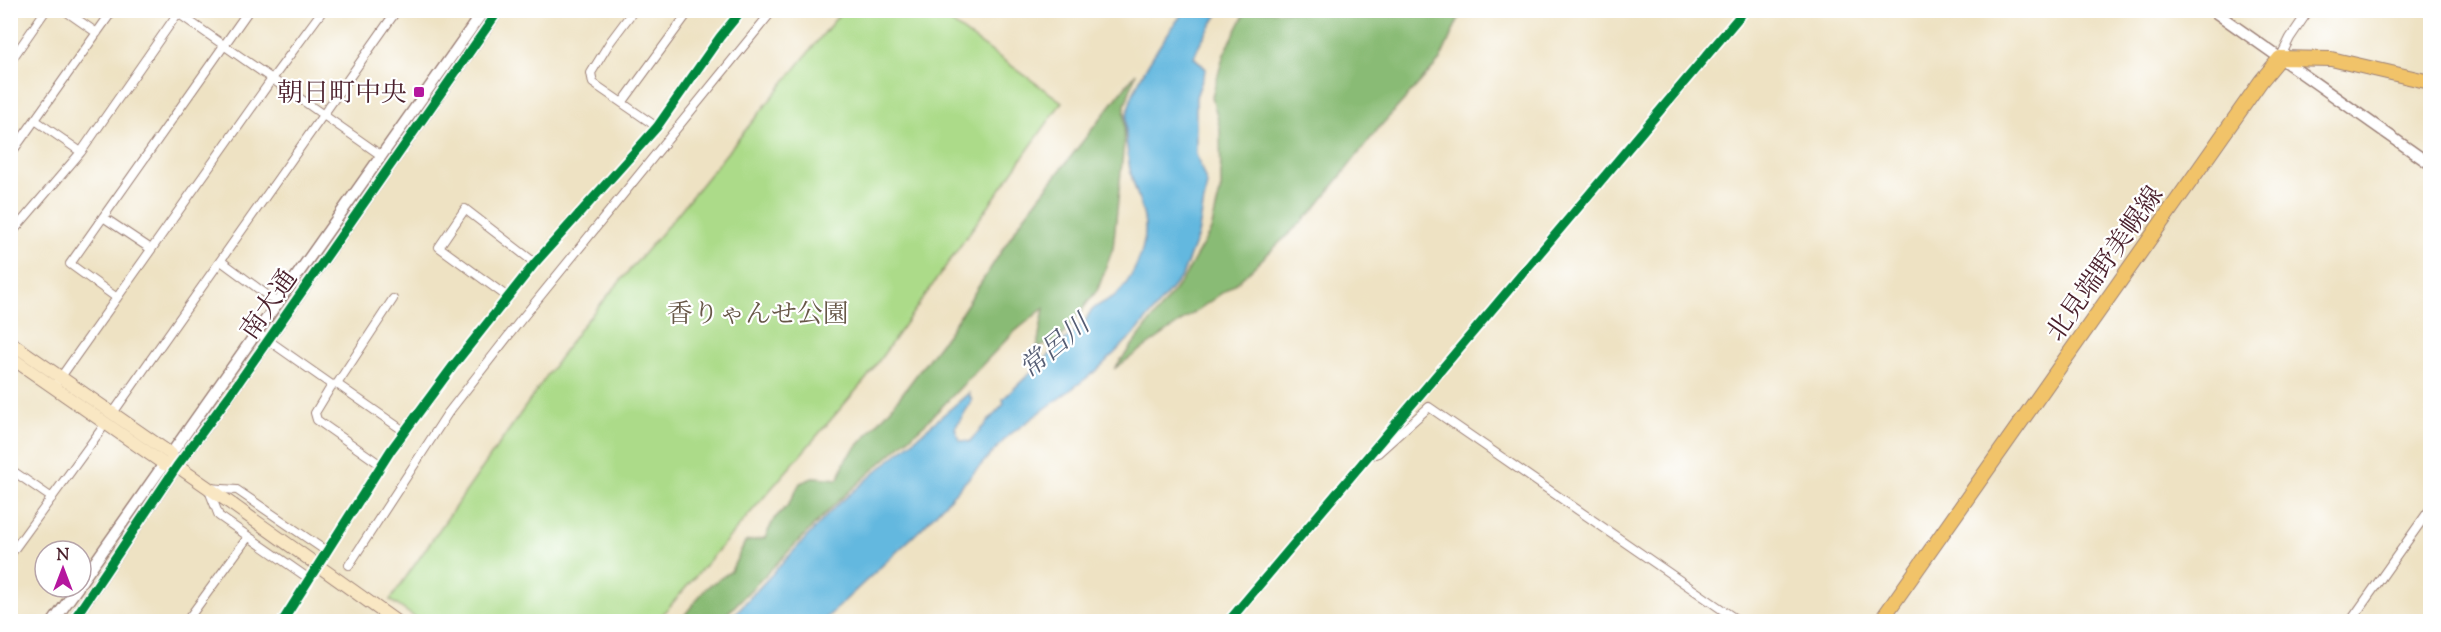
<svg xmlns="http://www.w3.org/2000/svg" width="2441" height="632" font-family="'Sorts Mill Goudy','Noto Serif JP',serif">
  <style>
    .green { fill: #acdb89; stroke: #7b7d5a; stroke-width: 1.5 }
    .forest { fill: #89bb75; stroke: #6a6d50; stroke-width: 1.5 }
    .water { fill: #63b8df; stroke: #566c85; stroke-width: 1.5 }
    .lines { fill: none; stroke-linecap: round; stroke-linejoin: round }
    .minor-casing { stroke: #9c8077; stroke-width: 10 }
    .tertiary-casing { stroke: #9c8077; stroke-width: 13 }
    .secondary-casing { stroke: #9c8077; stroke-width: 14 }
    .primary-casing { stroke: #9c8077; stroke-width: 16 }
    .minor { stroke: #fff; stroke-width: 8 }
    .tertiary { stroke: #fff; stroke-width: 10 }
    .secondary { stroke: #f9e7c3; stroke-width: 12 }
    .primary { stroke: #f1c369; stroke-width: 14 }
    .secondary-bridge-casing { stroke: #9c8077; stroke-width: 14; stroke-linecap: butt }
    .secondary-bridge { stroke: #f9e7c3; stroke-width: 12 }
    .cycleway-casing { stroke: #fff; stroke-width: 13 }
    .cycleway { stroke: #00873e; stroke-width: 9 }
    .poi-dot { fill: #b5179e; stroke: #fff; stroke-width: 2 }
    .labels { text-anchor: middle; stroke-width: 4.5; stroke-linejoin: round; paint-order: stroke }
    .poi-label { font-size: 26px; fill: #4a1f2b; stroke: #fff; text-anchor: end }
    .street-label { font-size: 26px; fill: #4a1f2b; stroke: #fff }
    .park-label { font-size: 26px; fill: #675747; stroke: #fff }
    .water-label { font-size: 27px; font-style: italic; fill: #545c73; stroke: #fff }
  </style>
  <rect width="100%" height="100%" fill="#fff"/>
  <filter id="ink" filterUnits="userSpaceOnUse"><feTurbulence type="fractalNoise" baseFrequency=".0167" numOctaves="2"/><feDisplacementMap in="SourceGraphic" scale="12" xChannelSelector="R" yChannelSelector="G"/><feConvolveMatrix kernelMatrix="1 2 1 2 8 2 1 2 1" color-interpolation-filters="sRGB"/></filter>
  <filter id="wash" filterUnits="userSpaceOnUse"><feTurbulence type="fractalNoise" baseFrequency=".008" numOctaves="4" result="noise"/><feDisplacementMap in="SourceGraphic" scale="24" xChannelSelector="R" yChannelSelector="G"/><feGaussianBlur stdDeviation="1.35" result="paint"/><feColorMatrix in="noise" values="0 0 0 0 0 0 0 0 0 0 0 0 0 0 0 0 0 1.4 0 .05"/><feComposite in="paint" operator="in"/></filter>
  <g filter="url(#wash)">
    <rect width="100%" height="100%" fill="#eee2c3"/>
    <path class="green" d="M842,11H935L1062,102L866,379L657,621H420L390,600L581,327L675,217Z"/>
    <path class="forest" d="M1246,11H1462L1440,60L1378,129L1314,210L1239,281L1114,369L1183,279L1211,230L1221,188L1220,129L1212,96L1224,54Z
      M1136,73L1125,105L1124,143L1113,248L1098,289L1059,340L1037,348L1044,308L1013,333L928,421L835,504L720,621H680L706,588L731,571L745,542L765,538L774,519L788,505L800,483L815,477L838,479L846,459L892,407L949,332L1023,218Z"/>
    <path class="water" d="M1185,10L1220,11L1200,43L1194,57L1206,69L1196,97V154L1207,184L1198,235L1182,276L1138,330L1096,371L1008,436L921,529L823,621H728L836,506L969,393L972,401L955,428L959,440L969,442L1004,404L1003,399L1086,320C1091,305 1106,303 1117,294C1130,282 1141,259 1144,241C1149,216 1135,194 1130,170C1128,156 1125,138 1126,124C1127,89 1164,38 1185,10Z"/>
  </g>
  <g filter="url(#ink)">
    <g class="lines">
      <g class="minor-casing">
        <path id="minor" d="M64,10L97,33
          M634,10L610,42L591,73L593,83L657,127
          M175,11L382,156
          M2280,58L2290,38L2309,10
          M10,62L46,10
          M622,103L690,10
          M35,120L81,152
          M10,155L113,10
          M103,217L151,249
          M10,235L81,152L180,10
          M221,261L279,304
          M117,298L70,264L249,10
          M509,298L439,247L465,209L535,263
          M258,333L332,385L337,384L404,431
          M58,381L272,79L323,10
          M337,384L393,299
          M332,385L315,413L317,420L381,465
          M113,413L397,10
          M1372,455L1378,453L1429,407L1740,622
          M10,469L52,498
          M10,555L106,423
          M349,565L448,413L520,321L773,10
          M308,578L219,516L208,488L237,490L326,551
          M186,622L248,537
          M282,622L391,450L453,366L535,263L657,127L720,37L742,10
          M1228,622L1745,10
          M2350,622L2430,509"/>
      </g>
      <g class="tertiary-casing">
        <path id="tertiary" d="M2212,10L2430,164
          M171,454L484,10
          M81,582L164,464
          M53,622L78,587
          M72,622L177,466L229,396L499,10"/>
      </g>
      <g class="secondary-casing">
        <path id="secondary" d="M10,342L171,454
          M10,357L164,464L177,466L233,505"/>
      </g>
      <g class="primary-casing">
        <path id="primary" d="M1880,622L2261,81L2280,58L2331,59L2430,82"/>
      </g>
      <use href="#minor" class="minor"/>
      <use href="#tertiary" class="tertiary"/>
      <use href="#secondary" class="secondary"/>
      <use href="#primary" class="primary"/>
      <g class="secondary-bridge-casing">
        <path id="secondary-bridge" d="M233,505L397,622"/>
      </g>
      <use href="#secondary-bridge" class="secondary-bridge"/>
      <g class="cycleway-casing">
        <path id="cycleway" d="M72,622L177,466L229,396L499,10
          M282,622L391,450L453,366L535,263L657,127L720,37L742,10
          M1228,622L1745,10"/>
      </g>
      <use href="#cycleway" class="cycleway"/>
    </g>
  </g>
  <rect class="poi-dot" x="413" y="86" width="12" height="12" rx="3"/>
  <g class="labels">
    <g class="poi-label">
      <text x="407" y="101">朝日町中央</text>
    </g>
    <g class="street-label">
      <text transform="translate(2104 263) rotate(-55)" y="9">北見端野美幌線</text>
      <text transform="translate(268 304) rotate(-55)" y="9">南大通</text>
    </g>
    <g class="park-label">
      <text x="758" y="322">香りゃんせ公園</text>
    </g>
    <g class="water-label">
      <text transform="translate(1054 346) rotate(-40)" y="9">常呂川</text>
    </g>
  </g>
  <rect width="2441" height="632" fill="none" stroke="#fff" stroke-width="36"/>
  <g transform="translate(63 569)"><circle r="28" fill="#ffffff" stroke="#b7a5aa" stroke-width="1.5"/>
  <path d="M0-4.5L10 22L0 15L-10 22Z" fill="#b5179e"/>
  <text y="-9" font-size="16" font-weight="bold" text-anchor="middle" fill="#4a1f2b">N</text>
  </g>
</svg>
